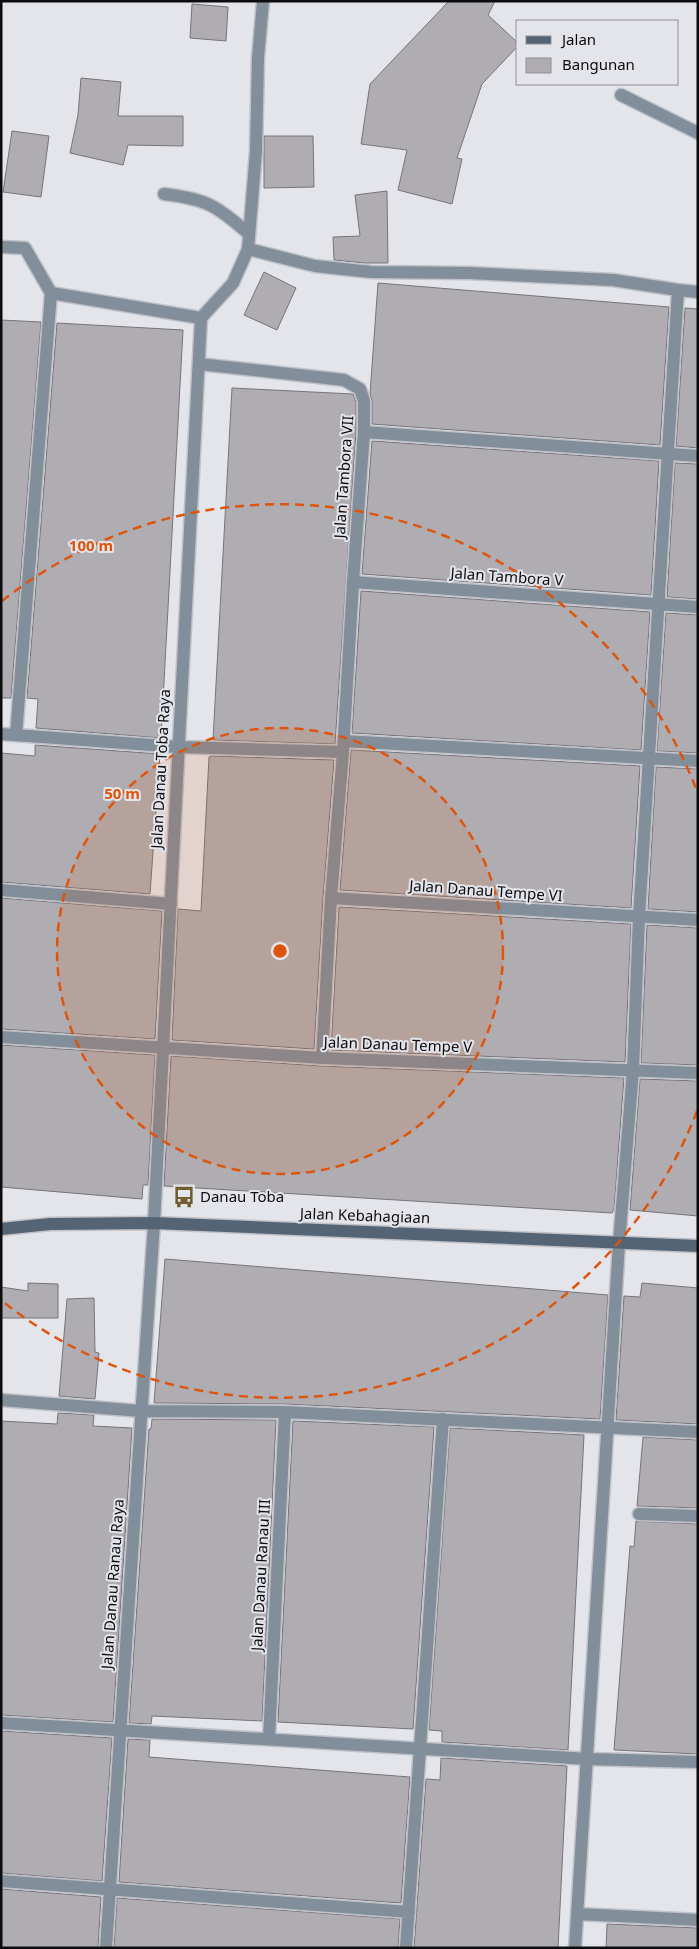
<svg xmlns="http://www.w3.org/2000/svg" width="699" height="1949" font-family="'Noto Sans',sans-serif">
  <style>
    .building { fill: #b0adb2; stroke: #777479 }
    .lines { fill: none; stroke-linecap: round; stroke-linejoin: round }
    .street-casing { stroke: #c1c2c8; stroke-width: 15 }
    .secondary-casing { stroke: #c1c2c8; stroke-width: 15 }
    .street { stroke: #828e9a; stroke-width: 12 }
    .secondary { stroke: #546475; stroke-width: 12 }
    .ring { fill: none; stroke: #dd550c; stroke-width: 2.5; stroke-dasharray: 9 6 }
    .labels { text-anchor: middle; stroke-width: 4; stroke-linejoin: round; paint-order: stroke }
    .street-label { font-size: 15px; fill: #0c0c0e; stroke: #e4e5eb }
    .poi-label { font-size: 15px; fill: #0c0c0e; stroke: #e4e5eb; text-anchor: start }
    .centre { fill: #dd550c; stroke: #e4e5eb; stroke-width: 2.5 }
    .ring-label { font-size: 15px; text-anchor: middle; font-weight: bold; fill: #dd550c; stroke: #e4e5eb; stroke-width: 4; stroke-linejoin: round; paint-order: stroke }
  </style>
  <rect width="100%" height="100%" fill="#e4e5eb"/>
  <path class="building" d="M449,1H495L488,15L518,43V46L482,84L457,158L462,159L452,204L398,190L407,150L361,144L370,84Z
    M192,4L228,7L226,41L190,38Z
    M81,78L121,82L118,116H183V146L128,145L123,165L70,153L78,115Z
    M12,131L49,136L41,197L3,192Z
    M264,136H313L314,187L264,188Z
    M387,191L388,263H365L334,260L333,237L360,236L355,195Z
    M264,272L296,288L277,330L244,315Z
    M378,283L669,307L660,445L372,424V401L370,394Z
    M685,308L698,309V448L676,446Z
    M1,320L41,322L11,698H1Z
    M57,323L183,330L161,738L36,728L38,699L27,698Z
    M232,388L353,394L356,402V432L335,744L213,740Z
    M372,441L659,461L651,595L362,574Z
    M675,463L698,464V599L667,597Z
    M361,591L650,612L641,750L352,733Z
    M666,613L698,615V753L657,751Z
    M35,745L160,754L150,894L1,882V753L35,756Z
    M351,750L640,766L631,908L340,890Z
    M212,756L334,760L323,898L314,1049L172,1040L178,909L201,911L209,757Z
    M656,767L698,769V912L648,909Z
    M1,898L162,911L155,1039L1,1029Z
    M339,907L631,924L625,1062L331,1050Z
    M647,925L698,928V1065L641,1063Z
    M1,1045L155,1055L148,1185H143L142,1199L1,1187Z
    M171,1056L321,1066L624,1078L614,1209L612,1213L164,1186Z
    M640,1079L698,1081V1216L630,1210Z
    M165,1259L608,1295L600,1419L285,1404L154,1403Z
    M28,1283L58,1284V1318H1V1287L28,1291Z
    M642,1283L698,1288V1424L616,1420L624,1296L640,1297Z
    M94,1298L95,1352L99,1353L95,1399L59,1396L67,1299Z
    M58,1413L94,1415L93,1426L132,1428L113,1722L1,1715V1421L57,1424Z
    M152,1419L276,1420L262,1721L152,1716L151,1724L129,1723L149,1429H151Z
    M293,1421L434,1427L413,1729L278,1722Z
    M450,1428L584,1435L568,1750L442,1742V1731L429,1730Z
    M643,1437L698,1440V1508L637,1506Z
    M636,1521L698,1524V1754L614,1750L630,1546L634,1547Z
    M1,1731L112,1738L102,1881L1,1873Z
    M128,1739L150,1740L149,1757L410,1777L401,1903L119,1882Z
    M441,1758L567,1766L558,1948H414L426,1779L440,1780Z
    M1,1889L101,1897L98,1948H1Z
    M117,1898L400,1919L398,1948H114Z
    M607,1924L698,1928V1948H606Z"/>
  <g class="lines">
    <g class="street-casing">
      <path id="street" d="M621,95L698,133
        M164,194C207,199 217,206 249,234
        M1,247L25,248L51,293L201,318
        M248,249L256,151L258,58L263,1
        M201,318L233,283L248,249L315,266L371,272L469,273L613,280L678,290L698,292
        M199,364L344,380L360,389L364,401V432L353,582L343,752L331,898L322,1058
        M364,432L698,456
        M353,582L698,607
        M1,734L179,747L343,752
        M16,735L51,293
        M344,741L698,761
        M1,890L171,904
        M331,898L698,920
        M1,1037L322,1058L698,1073
        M1,1400L141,1411L285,1412L698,1432
        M639,1514L698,1516
        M1,1723L588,1759L698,1762
        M269,1739L285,1412
        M1,1881L409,1912
        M578,1914L698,1920
        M106,1948L154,1223L201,318
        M406,1948L443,1419
        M575,1948L619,1243L633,1070L639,917L678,290"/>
    </g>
    <g class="secondary-casing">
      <path id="secondary" d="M1,1229L50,1224L154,1223L698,1246"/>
    </g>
    <use href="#street" class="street"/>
    <use href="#secondary" class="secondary"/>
  </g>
  <circle cx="280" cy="951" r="223" fill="#dd550c" fill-opacity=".12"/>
  <g class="ring">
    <circle cx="280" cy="951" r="223"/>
    <path d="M697 1111A447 447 0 0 1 2 1301M2 601A447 447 0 0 1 697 791"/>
  </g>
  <defs>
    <g id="bus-bare" transform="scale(1.725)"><path d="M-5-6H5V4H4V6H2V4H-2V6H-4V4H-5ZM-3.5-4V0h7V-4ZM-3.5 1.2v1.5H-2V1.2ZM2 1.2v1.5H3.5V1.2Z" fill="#735f2e" stroke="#e4e5eb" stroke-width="2.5" paint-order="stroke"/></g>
  </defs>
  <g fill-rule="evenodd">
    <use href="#bus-bare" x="184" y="1197"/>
  </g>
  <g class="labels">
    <g class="street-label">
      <text transform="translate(344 477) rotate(-86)" y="5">Jalan Tambora VII</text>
      <text transform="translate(507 577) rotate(4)" y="5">Jalan Tambora V</text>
      <text transform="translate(161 769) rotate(-87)" y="5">Jalan Danau Toba Raya</text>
      <text transform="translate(486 891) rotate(4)" y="5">Jalan Danau Tempe VI</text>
      <text transform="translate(398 1045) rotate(2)" y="5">Jalan Danau Tempe V</text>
      <text transform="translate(365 1216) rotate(2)" y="5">Jalan Kebahagiaan</text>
      <text transform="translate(261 1575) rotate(-87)" y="5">Jalan Danau Ranau III</text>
      <text transform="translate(113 1584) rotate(-86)" y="5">Jalan Danau Ranau Raya</text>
    </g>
    <g class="poi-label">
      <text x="200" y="1202">Danau Toba</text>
    </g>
  </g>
  <circle cx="280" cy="951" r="8" class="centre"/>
  <g class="ring-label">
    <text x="91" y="551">100 m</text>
    <text x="122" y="799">50 m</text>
  </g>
  <rect width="699" height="1949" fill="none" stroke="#0c0c0e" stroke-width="5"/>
  <rect x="516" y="20" width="162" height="65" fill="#e4e5eb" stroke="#8e8e93"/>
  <rect x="526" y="36" width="25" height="8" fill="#546475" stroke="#8e8e93"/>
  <text x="562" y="45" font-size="15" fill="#0c0c0e">Jalan</text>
  <rect x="526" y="58" width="25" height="15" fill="#b0adb2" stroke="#8e8e93"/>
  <text x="562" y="70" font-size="15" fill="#0c0c0e">Bangunan</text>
</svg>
